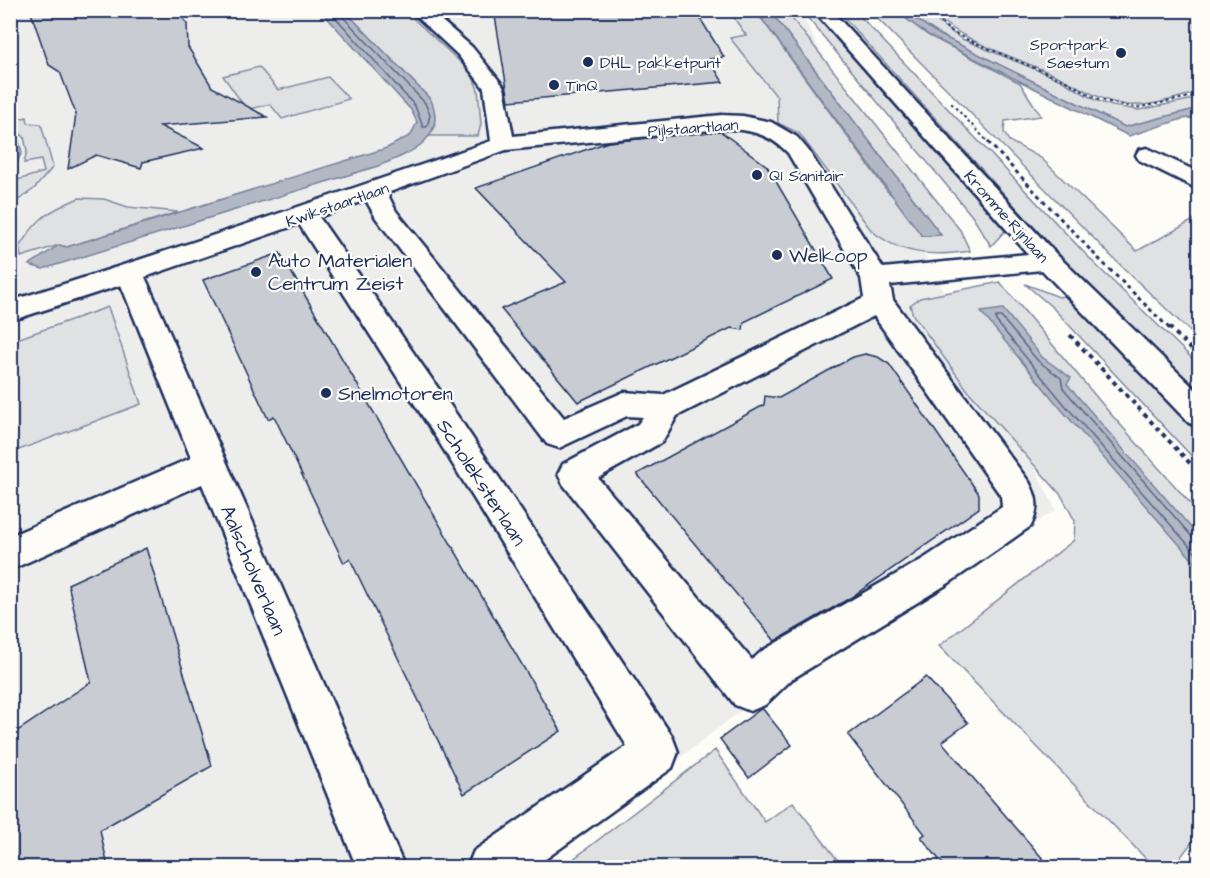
<svg xmlns="http://www.w3.org/2000/svg" width="1210" height="878" font-family="'Architects Daughter',sans-serif">
  <style>
    .built { fill: #edeeec }
    .green { fill: #e0e1e3; stroke: #7e88a0; stroke-width: 1.5 }
    .water { fill: #b3b8c5; stroke: #76819c; stroke-width: 1.5 }
    .lines { fill: none; stroke-linecap: round; stroke-linejoin: round }
    .shore { stroke: #586687; stroke-width: 1.5 }
    .building { fill: #c9ccd3; stroke: #1b2f5e; stroke-width: 1.5 }
    .minor-casing { stroke: #1b2f5e; stroke-width: 5 }
    .path-far2 { stroke: #1b2f5e; stroke-width: 2; stroke-dasharray: 3 3; stroke-linecap: butt }
    .path-far1 { stroke: #1b2f5e; stroke-width: 3; stroke-dasharray: 4 4; stroke-linecap: butt }
    .path { stroke: #1b2f5e; stroke-width: 4; stroke-dasharray: 4.5 4.5; stroke-linecap: butt }
    .minor { fill: #fdfcf7; fill-rule: evenodd }
    .poi-dot { fill: #1b2f5e; stroke: #fdfcf7; stroke-width: 2 }
    .labels { text-anchor: middle; stroke-width: 4.5; stroke-linejoin: round; paint-order: stroke }
    .far-poi-label { font-size: 16px; fill: #1b2f5e; stroke: #fdfcf7; text-anchor: start }
    .far-street-label { font-size: 16px; fill: #1b2f5e; stroke: #fdfcf7 }
    .poi-label { font-size: 20px; fill: #1b2f5e; stroke: #fdfcf7; text-anchor: start }
    .street-label { font-size: 20px; fill: #1b2f5e; stroke: #fdfcf7 }
  </style>
  <rect width="100%" height="100%" fill="#fdfcf7"/>
  <filter id="ink" filterUnits="userSpaceOnUse"><feTurbulence type="fractalNoise" baseFrequency=".0167" numOctaves="2"/><feDisplacementMap in="SourceGraphic" scale="12" xChannelSelector="R" yChannelSelector="G"/><feConvolveMatrix kernelMatrix="1 2 1 2 8 2 1 2 1" color-interpolation-filters="sRGB"/></filter>
  <g filter="url(#ink)">
    <path class="built" d="M10,11H800L1056,510L777,683L538,867H11Z"/>
    <path class="green" d="M345,11H405L471,72L478,90L481,124L478,136H429L435,127L431,100Z
      M729,11H756L887,191L941,235L770,11H786L960,230L970,251C933,257 900,255 871,230L799,133L778,123L777,97L730,38L746,35Z
      M802,11H816L1007,231L1004,232L991,246L972,216Z
      M838,11H855L1095,264L1199,365V396L1054,249Z
      M870,11H896L928,35L1020,83L1041,116L1005,121L1004,132L1009,141L1041,158L1137,251L1199,217V340L1113,258Z
      M908,11H925L948,30L962,39L1061,80L1095,100L1112,106L1139,110L1199,98V108L1125,127L940,35L914,18Z
      M929,11H1199V92C1176,98 1151,107 1127,105C1101,102 1079,86 1055,75C1012,56 965,43 929,11Z
      M259,67L278,90L328,77L349,99L282,119L270,104L247,110L223,76Z
      M27,117L28,123L41,124L53,167L34,189L11,205V182L44,172L41,160L24,163L27,151L24,137L11,126V121Z
      M79,198L104,199L128,207L178,212L67,247L59,245L21,257L19,247C38,217 47,212 79,198Z
      M1000,282L1109,412L1199,513V833L1173,867H1154L939,646L1074,540L1075,521L1061,495L969,392L913,315L910,305L920,298Z
      M1025,284L1059,297L1066,295L1199,435V464L1053,308Z
      M108,307L141,404L11,453V341Z
      M715,750L765,822L793,802L843,867H563Z"/>
    <path class="water" d="M321,11H345L431,100C448,140 408,154 378,166L43,269L29,265L59,245L67,247L387,148L411,135L417,122L411,110Z
      M756,11H770L941,235L922,236Z
      M896,11H908L914,18L940,35L1125,127L1199,108V117L1182,119L1129,136L1125,134L928,35Z
      M11,131L18,138L22,152L11,175Z
      M1003,309L1042,357L1071,378L1067,384L1199,537V567L1061,409L981,312Z"/>
    <g class="lines">
      <path class="shore" d="M329,10L415,106L423,127H427L430,115L425,103L343,17L342,10
        M1200,540L1193,538L1063,388L1061,378L1038,361L1001,317H996V321L1065,405L1200,558"/>
    </g>
    <path class="building" d="M30,10H178L187,24L188,47L212,87L267,117L160,126L204,148L143,162L141,168L96,155L68,169L76,114L60,72L49,65Z
      M494,10H695L724,57L709,59L723,82L509,101Z
      M720,131L767,166L833,279L744,322L743,330L731,328L578,402L501,309L566,282L476,188L608,142Z
      M280,253L561,731L464,794L350,559L344,563L274,416L268,419L203,280Z
      M865,354L878,357L889,364L979,494V508L850,598L775,641L637,474L764,405L765,396L779,398L853,357Z
      M146,548L212,766L100,830L108,867H10V736L91,682L68,584Z
      M926,677L968,723L942,742L1050,867H945L921,837L925,834L848,735Z
      M762,708L792,745L749,778L720,739Z"/>
    <g class="lines">
      <g class="minor-casing">
        <path id="minor" d="M410,10H429L472,47L501,83L504,87L513,136L722,115L743,116L771,122L797,137L808,150L883,268L1028,254L813,10H831L1057,255L1200,394V426L1189,423L1042,270L890,285L893,300L1029,482C1038,498 1039,509 1031,526L949,583L792,679L765,705L750,711L735,705L563,484L558,474L563,464L638,424L643,417L627,416L559,448L547,444L376,218L366,200L319,217L463,424L672,736L678,752L672,768L533,868H467L474,851L627,746L439,442L299,224L145,277L405,868H357L202,484L10,570V536L191,458L121,285L10,321V301C171,251 331,196 491,141L484,88L458,55ZM722,129C748,129 769,133 788,153L861,278L864,298L663,395L624,392L564,418L396,211L387,193L506,150ZM874,316L1001,496L1002,507L923,559L762,651L752,660L598,478L662,442L677,416Z
          M1147,148L1200,173V190L1139,160L1136,155L1139,150Z"/>
      </g>
      <path class="path-far2" d="M928,10L948,29L966,39L1070,83L1096,99L1136,108L1200,95
        M951,103L990,144"/>
      <path class="path-far1" d="M988,142L1097,257L1170,329"/>
      <path class="path" d="M1169,327L1200,358
        M1070,335L1200,474"/>
      <use href="#minor" class="minor"/>
    </g>
  </g>
  <g class="poi-dot">
    <circle cx="1121" cy="53" r="6"/>
    <circle cx="588" cy="62" r="6"/>
    <circle cx="554" cy="85" r="6"/>
    <circle cx="757" cy="175" r="6"/>
    <circle cx="777" cy="255" r="6"/>
    <circle cx="256" cy="272" r="6"/>
    <circle cx="326" cy="393" r="6"/>
  </g>
  <g class="labels">
    <g class="far-poi-label">
      <text x="1109" y="50" text-anchor="end">Sportpark<tspan x="1109" dy="18">Saestum</tspan></text>
      <text x="600" y="68">DHL pakketpunt</text>
      <text x="566" y="91">TinQ</text>
      <text x="769" y="181">Q1 Sanitair</text>
    </g>
    <g class="far-street-label">
      <text transform="translate(693 127) rotate(-4)" y="6">Pijlstaartlaan</text>
      <text transform="translate(337 204) rotate(-19)" y="6">Kwikstaartlaan</text>
      <text transform="translate(1007 216) rotate(48)" y="6">Kromme-Rijnlaan</text>
    </g>
    <g class="poi-label">
      <text x="789" y="262">Welkoop</text>
      <text x="268" y="267">Auto Materialen<tspan x="268" dy="23">Centrum Zeist</tspan></text>
      <text x="338" y="400">Snelmotoren</text>
    </g>
    <g class="street-label">
      <text transform="translate(482 482) rotate(57)" y="7">Scholeksterlaan</text>
      <text transform="translate(254 570) rotate(67)" y="7">Aalscholverlaan</text>
    </g>
  </g>
  <rect width="1210" height="878" fill="none" stroke="#fdfcf7" stroke-width="36"/>
  <rect x="18" y="18" width="1174" height="842" fill="none" stroke="#1b2f5e" stroke-width="2" filter="url(#ink)"/>
</svg>
